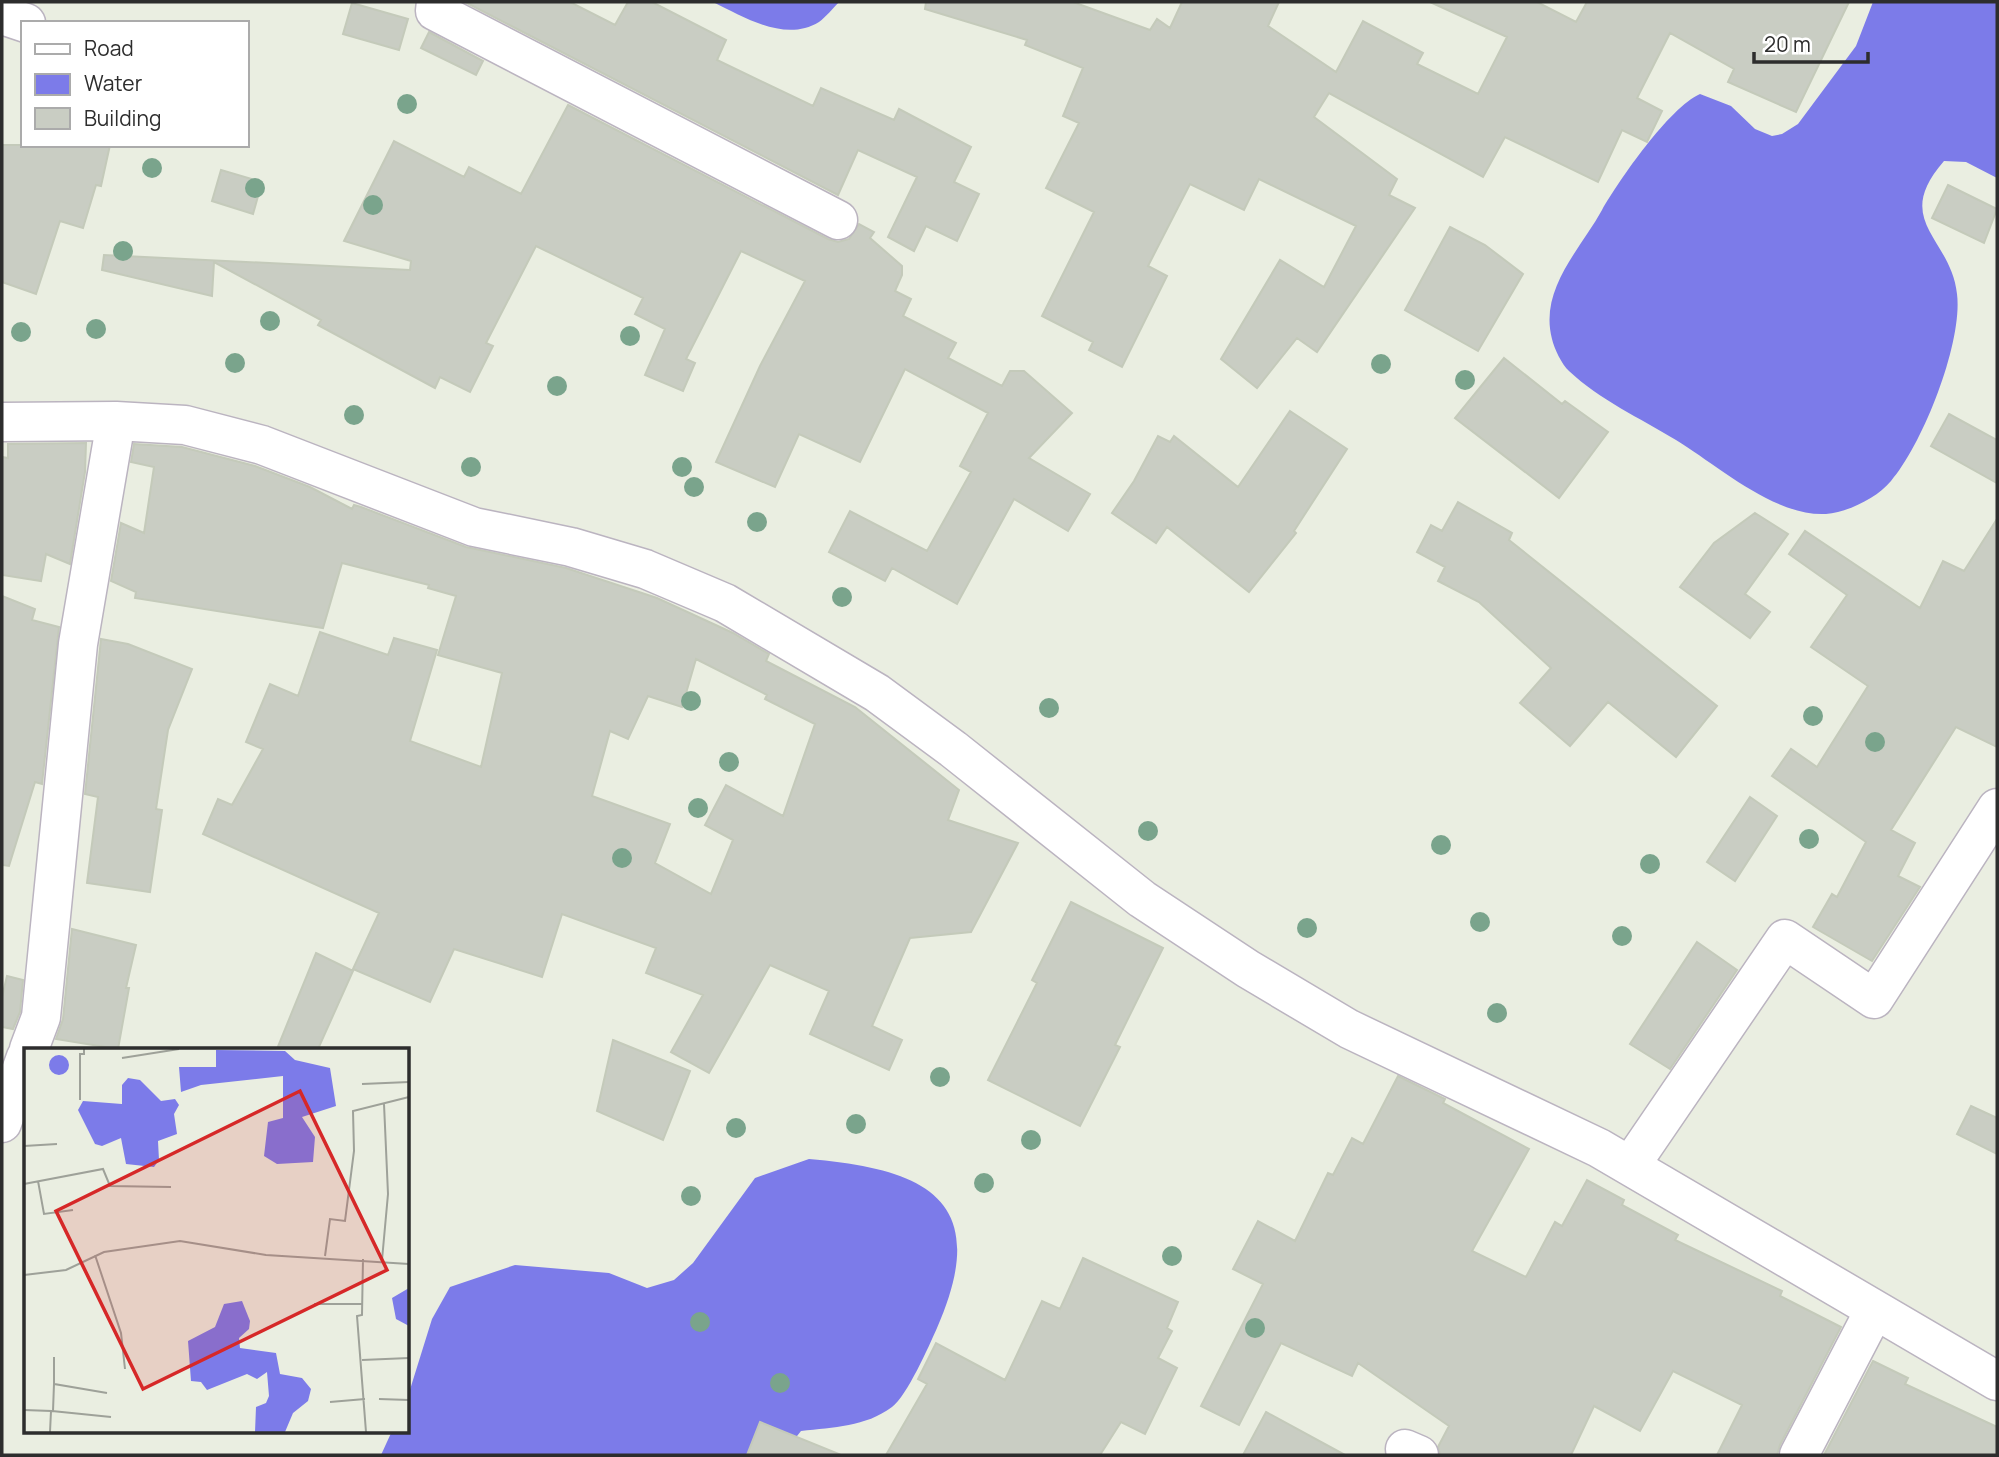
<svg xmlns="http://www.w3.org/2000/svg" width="1999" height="1457" font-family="Manrope,sans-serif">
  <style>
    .water { fill: #7c7be9 }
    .building { fill: #c9cdc3; stroke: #c4caba; stroke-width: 2; fill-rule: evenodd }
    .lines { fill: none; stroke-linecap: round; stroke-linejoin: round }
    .street-casing { stroke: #bbb4c0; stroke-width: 41 }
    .street { stroke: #fff; stroke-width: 38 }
    .tree { fill: #7aa48c }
    .inset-road { fill: none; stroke: #9ea199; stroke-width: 2 }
    .view { fill: #d62828; fill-opacity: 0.15; stroke: #d62828; stroke-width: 3.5 }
    .inset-edge { fill: none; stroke: #2d2d2d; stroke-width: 3.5 }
  </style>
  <rect width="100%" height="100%" fill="#eaeee1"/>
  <path class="water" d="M713,2H839C833,8 826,17 819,22C785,43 744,17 713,2Z
    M1873,2H1997V178L1966,162L1944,161C1891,222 1951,237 1957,294C1963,342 1923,444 1891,481C1877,498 1848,512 1826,514C1775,517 1717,465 1676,440C1640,418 1600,400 1569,371C1562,365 1554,348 1552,339C1539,289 1580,250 1602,210C1620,179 1669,108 1700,94L1731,106L1755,129L1772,136L1782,134L1798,124L1856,46Z
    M809,1159C927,1169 993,1200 937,1328C929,1346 907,1396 892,1407C865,1427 834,1427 801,1431L782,1455H381L392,1431H408V1396L432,1319L450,1287L515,1265L609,1273L647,1288L674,1280L693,1263L755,1178Z"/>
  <path class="building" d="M465,2H570L615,25L628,2H652L726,40L717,60L813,106L821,88L894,120L899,109L971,147L954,182L979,194L957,241L926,226L914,251L888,237L917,177L858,150L838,195Z
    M926,2H1073L1150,30L1157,19L1170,28L1182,2H1279L1268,26L1336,72L1363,21L1423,53L1417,64L1478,94L1507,37L1430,2H1537L1576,22L1587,2H1849L1796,112L1728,82L1734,69L1670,33L1637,98L1662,111L1647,142L1622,130L1598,182L1505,137L1483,177L1329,93L1314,117L1397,179L1389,195L1415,208L1317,352L1297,338L1257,388L1221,359L1280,260L1324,287L1356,226L1259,179L1244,210L1190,184L1148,266L1167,276L1122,367L1089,350L1093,342L1042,316L1094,212L1046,188L1079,123L1063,116L1083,68L1025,45L1027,40L925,9Z
    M352,3L408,19L399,50L343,34Z
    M429,32L483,61L476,75L421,48Z
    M568,105L828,239L838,242L849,239L859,224L874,232L870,238L902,266V275L895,291L911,299L903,316L956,343L948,358L1002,386L1010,371H1024L1072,413L1029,458L1090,494L1068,531L1014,499L957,604L892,568L885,581L829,552L850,511L927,551L971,472L960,466L988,413L905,369L860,462L799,434L775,487L716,462L760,366L805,281L741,251L686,359L695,363L683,391L645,375L665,329L635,314L643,298L536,246L486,343L493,346L470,392L440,377L435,388L318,325L321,320L214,262L212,296L102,270L104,255L410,270L411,261L344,241L394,141L464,177L469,167L521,194Z
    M2,145H110L101,186L96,185L83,228L60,221L36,294L2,282Z
    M221,170L262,182L253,214L212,201Z
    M1948,185L1997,209L1984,243L1932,218Z
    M1450,227L1485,245L1523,274L1478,351L1405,310Z
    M1504,358L1562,404L1565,401L1608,432L1559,498L1455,418Z
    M1290,411L1347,449L1294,531L1296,533L1249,592L1167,527L1156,543L1112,513L1134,481L1158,436L1170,442L1174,436L1238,487Z
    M1949,414L1997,440V483L1931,446Z
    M86,443L85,472L70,564L46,554L41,581L2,575V457L8,458V444Z
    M134,444L182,447L255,466L310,487L352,509L354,505L361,507L466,547L566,568L657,598L733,633L769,654L766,661L855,707L959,790L948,820L1018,843L971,932L910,938L872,1026L902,1040L889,1070L810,1034L829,991L770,965L709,1073L671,1052L703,995L646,973L656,948L562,914L542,977L454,949L430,1002L353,969L379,913L203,834L218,799L232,805L263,749L246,742L270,684L298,696L320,632L388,655L394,638L437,650L410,741L481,767L502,673L438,655L456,596L428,588L429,585L342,563L323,628L135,598L136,592L111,581L121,523L144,533L154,467L131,462ZM696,659L767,695L765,699L815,724L783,816L726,785L705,825L733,840L711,894L655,863L670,824L592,796L610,731L628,739L648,696L682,707Z
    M1458,502L1512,533L1509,540L1717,706L1676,757L1608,702L1570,746L1520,703L1551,668L1479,602L1438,581L1445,567L1417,552L1431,525L1442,531Z
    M1755,513L1788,534L1745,594L1770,612L1750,638L1680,587L1714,543Z
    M1997,519V747L1956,727L1891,830L1915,843L1898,876L1920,887L1872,961L1813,927L1832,894L1837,897L1866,842L1772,776L1791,749L1817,767L1868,686L1811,647L1847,595L1789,554L1805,531L1920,608L1943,561L1964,571Z
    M2,596L35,609L32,620L59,627L42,784L35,782L9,866L2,865Z
    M101,639L128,644L192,669L168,730L156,809L162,810L150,892L87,883L98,797L85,794Z
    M1750,797L1777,816L1735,881L1707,862Z
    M1071,902L1163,948L1115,1045L1120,1047L1080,1126L988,1080L1037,983L1032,980Z
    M72,929L136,945L126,988H129L118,1049L56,1039L63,1019Z
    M1697,942L1737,970L1670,1069L1630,1044Z
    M316,953L353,971L318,1049H277Z
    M7,976L23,980L20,1012L13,1029L2,1027V997Z
    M613,1040L690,1071L663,1140L597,1111Z
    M1398,1076L1445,1099L1443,1103L1529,1149L1472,1251L1526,1277L1555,1222L1562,1226L1587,1180L1624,1200L1622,1205L1678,1235L1675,1240L1782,1291L1780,1296L1841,1327L1780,1445L1777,1455H1717L1742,1405L1673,1371L1640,1431L1594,1406L1571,1455H1440L1438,1447L1449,1426L1358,1363L1352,1376L1281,1343L1239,1425L1201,1406L1263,1284L1233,1269L1258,1221L1295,1241L1328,1173L1333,1175L1352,1138L1363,1144Z
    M1971,1106L1997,1118V1154L1957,1134Z
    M1083,1258L1178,1302L1167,1328L1172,1331L1158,1358L1177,1368L1145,1434L1121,1422L1100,1455H886L927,1384L918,1379L936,1343L1005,1380L1042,1301L1060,1309Z
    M1873,1361L1908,1378L1905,1384L1997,1427V1455H1824Z
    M1266,1412L1345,1455H1243Z
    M760,1422L839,1454L838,1455H747Z"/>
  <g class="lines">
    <g class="street-casing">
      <path id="street" d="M436,2L435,11L838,220
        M2,15L26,23
        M2,422L116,421L185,425L262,445L474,527L571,547L645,569L725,603L877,693L953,749L1142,899L1248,969L1349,1029L1599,1148L1997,1381
        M29,1049L41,1017L78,644L116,421
        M2,1123L26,1057
        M1630,1166L1785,939L1874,999L1997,808
        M1405,1449L1419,1455
        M1799,1455L1874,1311"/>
    </g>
    <use href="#street" class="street"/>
  </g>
  <g class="tree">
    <circle cx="407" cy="104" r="10"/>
    <circle cx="152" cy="168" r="10"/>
    <circle cx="255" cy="188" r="10"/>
    <circle cx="373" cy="205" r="10"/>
    <circle cx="123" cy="251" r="10"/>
    <circle cx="270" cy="321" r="10"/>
    <circle cx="96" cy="329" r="10"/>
    <circle cx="21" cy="332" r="10"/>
    <circle cx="630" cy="336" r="10"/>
    <circle cx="235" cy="363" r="10"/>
    <circle cx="1381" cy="364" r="10"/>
    <circle cx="1465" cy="380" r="10"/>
    <circle cx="557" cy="386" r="10"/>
    <circle cx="354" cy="415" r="10"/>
    <circle cx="471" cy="467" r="10"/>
    <circle cx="682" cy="467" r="10"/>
    <circle cx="694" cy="487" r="10"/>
    <circle cx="757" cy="522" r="10"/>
    <circle cx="842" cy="597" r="10"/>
    <circle cx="691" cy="701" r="10"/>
    <circle cx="1049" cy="708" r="10"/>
    <circle cx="1813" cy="716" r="10"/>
    <circle cx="1875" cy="742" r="10"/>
    <circle cx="729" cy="762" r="10"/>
    <circle cx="698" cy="808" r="10"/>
    <circle cx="1148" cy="831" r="10"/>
    <circle cx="1809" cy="839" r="10"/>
    <circle cx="1441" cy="845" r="10"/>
    <circle cx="622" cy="858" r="10"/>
    <circle cx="1650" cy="864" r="10"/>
    <circle cx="1480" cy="922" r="10"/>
    <circle cx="1307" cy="928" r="10"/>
    <circle cx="1622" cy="936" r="10"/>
    <circle cx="1497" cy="1013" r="10"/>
    <circle cx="940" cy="1077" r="10"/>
    <circle cx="856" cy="1124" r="10"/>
    <circle cx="736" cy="1128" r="10"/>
    <circle cx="1031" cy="1140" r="10"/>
    <circle cx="984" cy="1183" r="10"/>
    <circle cx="691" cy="1196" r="10"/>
    <circle cx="1172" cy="1256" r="10"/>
    <circle cx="700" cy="1322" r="10"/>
    <circle cx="1255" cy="1328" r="10"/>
    <circle cx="780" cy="1383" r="10"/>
  </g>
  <g transform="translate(24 1048)">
    <rect width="385" height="385" fill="#eaeee1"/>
    <path d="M192,2L261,3L271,12L306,20L312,58L278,69L291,89L289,114L253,116L240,108L244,74L259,70V28L177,37L157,44L155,19H192ZM25 17a10 10 0 1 1 20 0a10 10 0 1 1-20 0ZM104,30L116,32L137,53L151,51L155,57L150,66L153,86L134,93L135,112L130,119L102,116L97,90L78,98L71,96L54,62L59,53L98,56V37ZM385,240V278L372,271L368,250ZM218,253L226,273L225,281L215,290L216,300L252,305L256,326L278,330L287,341L284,353L269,365L261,384H231L232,359L242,355L245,348L243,324L233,331L223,326L183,342L177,334L167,333L164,293L191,279L200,256Z" fill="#7c7be9"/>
    <path class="inset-road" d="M98,10L155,1M338,36L385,34M56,52V6H60V1M0,98L33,96M14,133L20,166L49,162M0,136L79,121L86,138L147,139M71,207L97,285L101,321M301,208L306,171L321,173L330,103L329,63L385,49M339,211L338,267L333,268L342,384M358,212L364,146L360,56M0,227L42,222L80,204L156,193L242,207L385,216M290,256H338M30,309V336M338,312L385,310M355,351L385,352M306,354L341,351M0,362L27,363L26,384M28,363L87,369M29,363L30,336L83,345"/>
    <path class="view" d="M276,43L363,222L119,341L32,163Z"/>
    <rect width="385" height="385" class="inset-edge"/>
  </g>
  <rect width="1999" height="1457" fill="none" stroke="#2d2d2d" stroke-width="7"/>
  <rect x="21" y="21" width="228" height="126" fill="#ffffff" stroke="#ababab" stroke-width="2"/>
  <rect x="35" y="44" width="35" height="10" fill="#ffffff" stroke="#ababab" stroke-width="2"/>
  <text x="84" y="56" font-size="21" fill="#2d2d2d">Road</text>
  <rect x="35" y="74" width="35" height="21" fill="#7c7be9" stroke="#ababab" stroke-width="2"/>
  <text x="84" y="91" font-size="21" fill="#2d2d2d">Water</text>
  <rect x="35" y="108" width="35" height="21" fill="#c9cdc3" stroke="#ababab" stroke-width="2"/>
  <text x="84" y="126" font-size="21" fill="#2d2d2d">Building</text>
  <path d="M1754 52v10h114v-10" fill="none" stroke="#2d2d2d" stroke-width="3.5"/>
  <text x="1764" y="52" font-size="21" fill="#2d2d2d" stroke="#ffffff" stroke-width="5" paint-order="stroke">20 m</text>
</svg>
